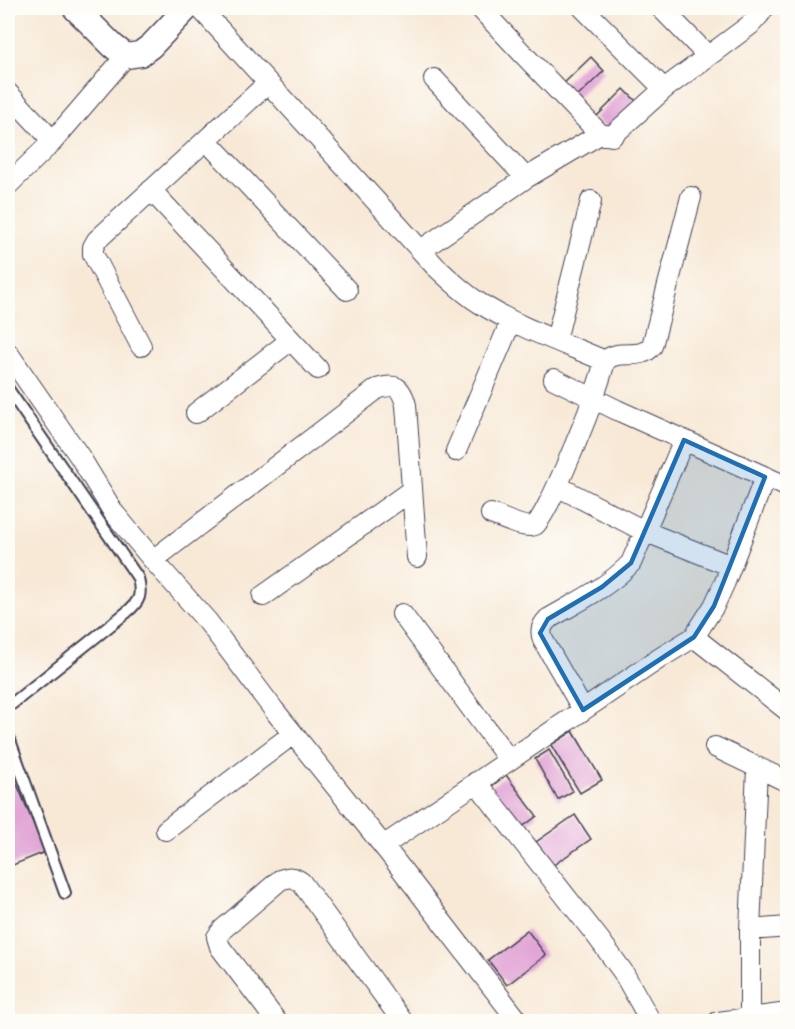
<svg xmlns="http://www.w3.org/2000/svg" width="795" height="1029" font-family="Delius,sans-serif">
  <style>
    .building { fill: #e1a4d6 }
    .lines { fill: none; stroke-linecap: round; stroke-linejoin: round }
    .service-casing { stroke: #424052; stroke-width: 14 }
    .minor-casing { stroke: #424052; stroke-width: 22 }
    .tertiary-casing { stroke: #424052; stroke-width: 27 }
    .service { stroke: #fff; stroke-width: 10 }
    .minor { stroke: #fff; stroke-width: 20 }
    .tertiary { stroke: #fff; stroke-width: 24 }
    .marked { fill: #1f6fb2; fill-opacity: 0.2; stroke: #1f6fb2; stroke-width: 4.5; stroke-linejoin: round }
  </style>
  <rect width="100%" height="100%" fill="#fdfcf7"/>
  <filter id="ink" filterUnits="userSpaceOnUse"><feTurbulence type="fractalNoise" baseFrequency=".0167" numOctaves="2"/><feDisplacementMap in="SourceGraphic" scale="12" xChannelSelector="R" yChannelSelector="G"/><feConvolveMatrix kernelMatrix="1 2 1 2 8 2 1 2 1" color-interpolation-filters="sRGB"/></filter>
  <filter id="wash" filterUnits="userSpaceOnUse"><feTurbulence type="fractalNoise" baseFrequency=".008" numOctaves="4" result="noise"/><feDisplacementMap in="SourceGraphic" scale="24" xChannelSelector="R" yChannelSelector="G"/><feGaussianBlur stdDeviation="1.35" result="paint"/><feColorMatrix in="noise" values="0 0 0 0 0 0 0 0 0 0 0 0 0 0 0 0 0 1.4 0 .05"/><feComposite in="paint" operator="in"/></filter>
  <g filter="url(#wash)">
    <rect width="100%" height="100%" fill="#f8e9d7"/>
    <g id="blocks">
      <path class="building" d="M591,57L604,71L574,100L561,86Z
        M624,89L639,104L611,133L595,118Z
        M573,731L602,780L580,793L551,745Z
        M549,750L573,791L558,800L535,759Z
        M506,775L537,816L518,830L487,790Z
        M14,777L45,852L8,867V779Z
        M575,815L591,839L552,866L536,842Z
        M527,930L546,955L507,985L488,960Z"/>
    </g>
  </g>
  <g filter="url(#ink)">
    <use href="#blocks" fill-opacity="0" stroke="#424052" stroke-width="1.5"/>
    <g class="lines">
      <g class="service-casing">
        <path id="service" d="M8,389L138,578C142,595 140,601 127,612L8,707
          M8,735L65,893"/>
      </g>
      <g class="minor-casing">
        <path id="minor" d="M200,8L435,266C449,279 464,294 481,304C520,328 563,343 605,361
          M480,8L523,54L600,134
          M583,8L664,89
          M661,8L708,56
          M434,79L526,178
          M8,93L53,141
          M206,140L347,290
          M8,185L53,141L126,56
          M151,190L318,369
          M421,250L526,178L600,134L612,136L664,89L750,25L759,15L764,8
          M556,340L591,201
          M141,346L93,254V247L97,240L268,83
          M8,353L80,457L114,513L153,560L208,622L274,710L389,853L519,1022
          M554,379L617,410L788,487
          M196,413L291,340
          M456,451L511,321
          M557,486L644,531L731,566
          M491,514C500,517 526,530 535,525C546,519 588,414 594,396C598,384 602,373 605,361C621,347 639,362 652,346L691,197
          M153,560L377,389C395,383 401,386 406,405L417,557
          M263,596L412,490
          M402,614L509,760
          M694,637L788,711
          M583,710L543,640C540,631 541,626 548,619C577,602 607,588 631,563L684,440
          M715,747L788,782
          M476,782L599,939L623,972L651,1022
          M166,830L293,734
          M383,846L660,658L694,637L714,606L725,582L765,477
          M750,930L788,927
          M750,1018V930L757,768
          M277,1022L220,947L217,937L223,929L280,880C289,877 293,876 301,882L403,1022
          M718,1022L788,1013"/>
      </g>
      <g class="tertiary-casing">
        <path id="tertiary" d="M75,8L113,46L126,56L140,54L151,46L187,8"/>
      </g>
      <use href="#service" class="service"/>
      <use href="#minor" class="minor"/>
      <use href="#tertiary" class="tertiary"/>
    </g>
  </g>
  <path class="marked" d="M684,440L765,477L714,606L694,637L583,710L540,633L548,619L602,587L631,563Z"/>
  <rect width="795" height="1029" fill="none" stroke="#fdfcf7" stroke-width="30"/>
</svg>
